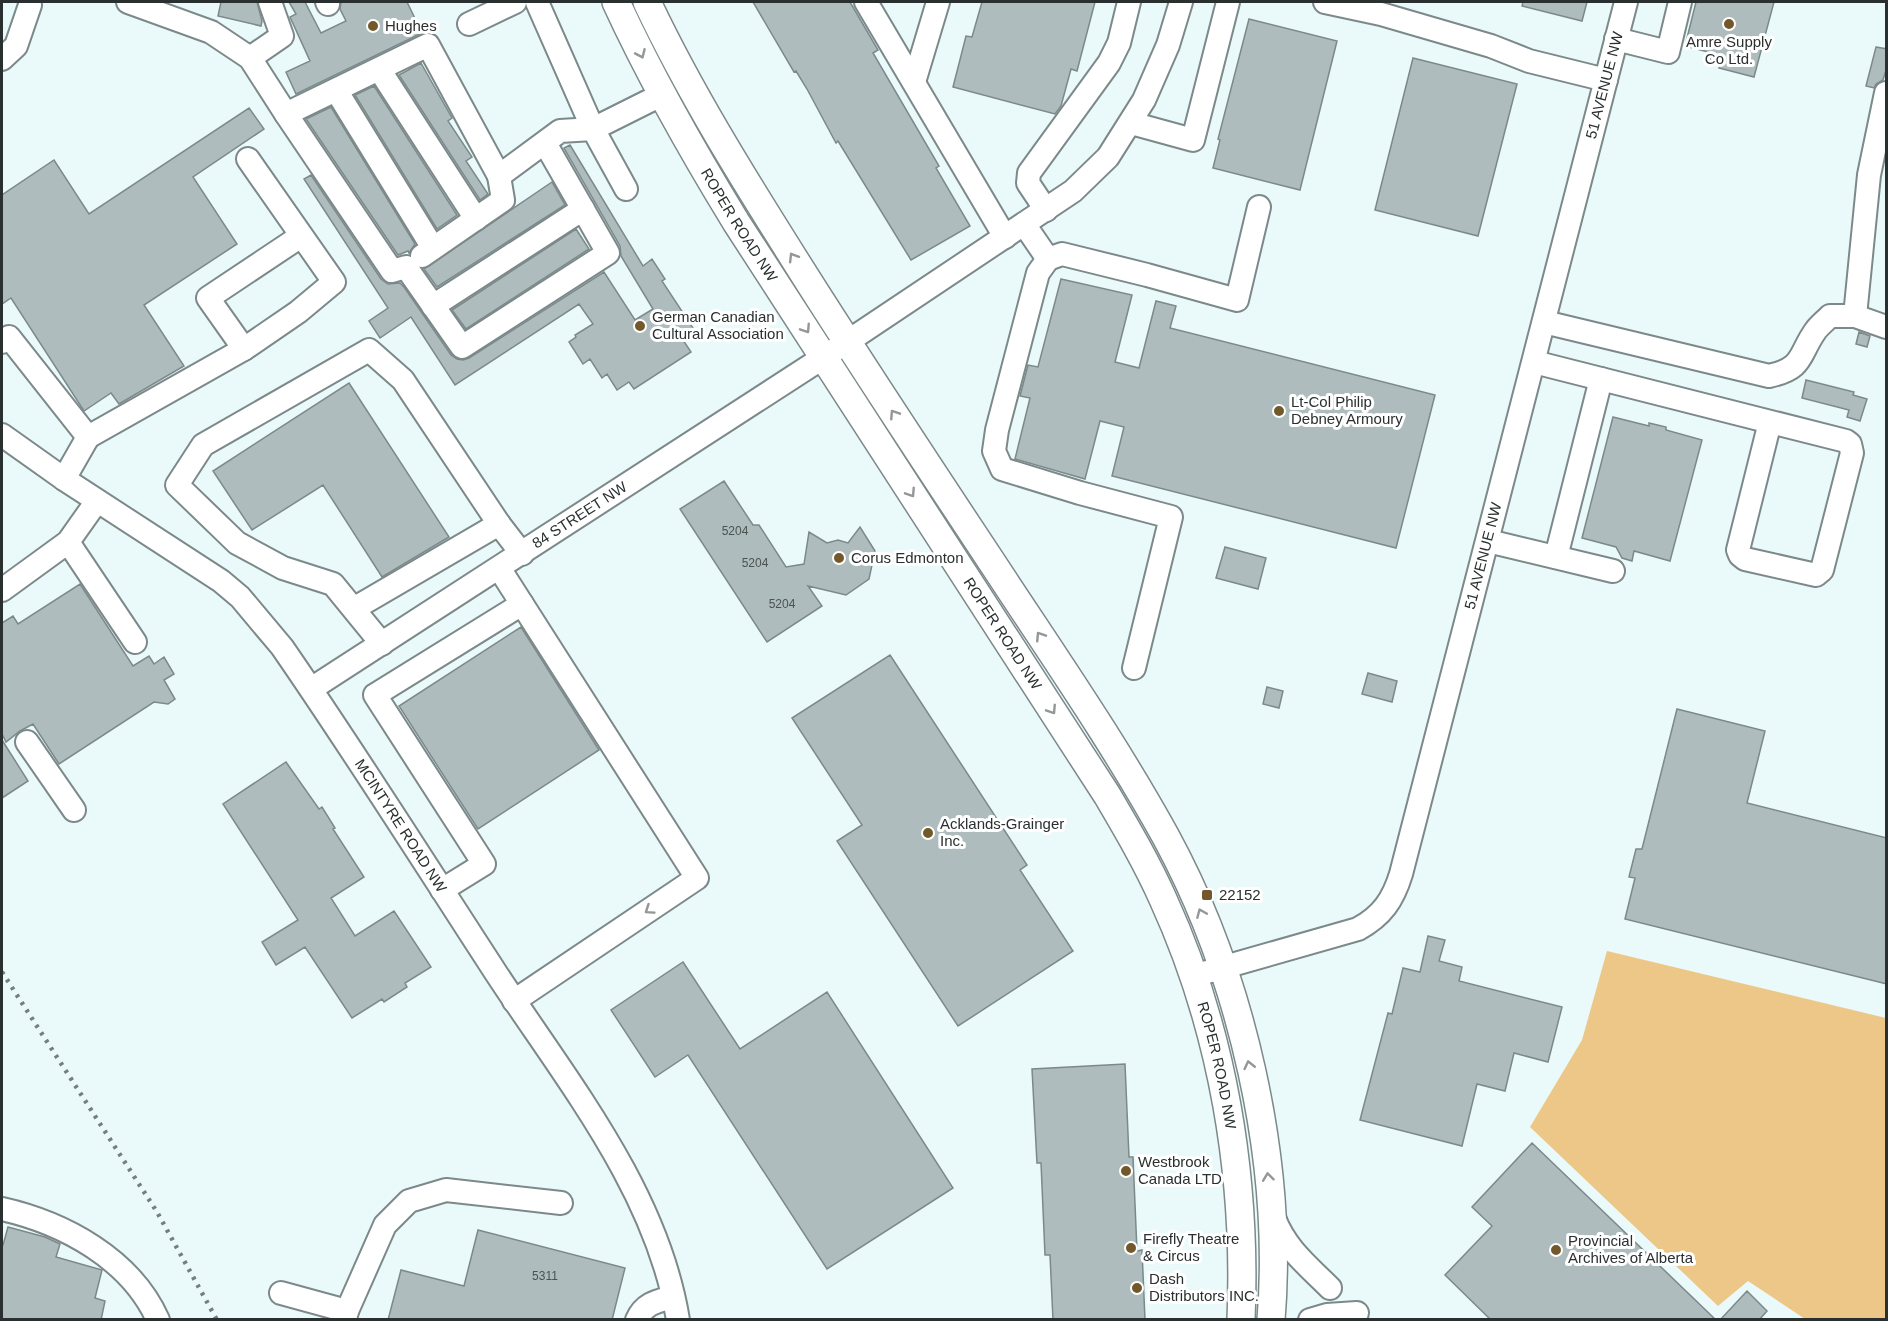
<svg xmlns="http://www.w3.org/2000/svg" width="1888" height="1321" font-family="Helvetica,sans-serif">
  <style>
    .green { fill: #edc787 }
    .building { fill: #aebcbd; stroke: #7c898a; stroke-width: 1.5 }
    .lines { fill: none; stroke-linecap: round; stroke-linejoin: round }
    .minor-casing { stroke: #7c898a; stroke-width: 26 }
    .major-casing { stroke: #7c898a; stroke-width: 30 }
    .minor { stroke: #fff; stroke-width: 22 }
    .major { stroke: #fff; stroke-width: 27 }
    .rail { stroke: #757e7e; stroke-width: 4.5; stroke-dasharray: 3 6; stroke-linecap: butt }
    .oneway { stroke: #949797 }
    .poi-dot { fill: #72582a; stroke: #fff; stroke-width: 2 }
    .labels { text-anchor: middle; stroke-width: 6; stroke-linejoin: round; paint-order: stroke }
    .number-label { font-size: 12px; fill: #4b5252 }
    .poi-label { font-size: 15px; fill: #2a2f2f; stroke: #fff; text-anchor: start }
    .street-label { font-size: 15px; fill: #2a2f2f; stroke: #fff }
  </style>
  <rect width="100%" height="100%" fill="#eaf9fa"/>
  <path class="green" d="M1607,951L1886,1018V1319H1805L1748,1281L1718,1306L1530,1127L1582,1040Z"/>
  <path class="building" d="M221,2H257L262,21L261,26L218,16Z
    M289,2H305L321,33L346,21L340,9L341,2H407L422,33L296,94L286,72L310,61L290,17L296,14Z
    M753,2H850L878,50L873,53L939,166L936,168L970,226L911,260L838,141L836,143L807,89L796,71L794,72Z
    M982,2H1095L1077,71L1071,69L1061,106L1055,114L953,87L966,36L972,37Z
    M1523,2H1587L1582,21L1522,6Z
    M1696,2H1774L1754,77L1719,68L1720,65L1709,62L1712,53L1685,46Z
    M1249,19L1337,41L1300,190L1213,168L1220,140L1218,139Z
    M1876,47L1887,49V67L1883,80L1876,84L1874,88L1866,86Z
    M1413,58L1517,84L1478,236L1375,210Z
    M421,63L452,118L448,121L472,157L466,161L488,194L480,200L399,75Z
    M374,86L457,215L437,229L355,95Z
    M331,107L415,244L409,253L408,251L398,255L306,119Z
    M249,108L264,129L193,177L237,244L144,305L184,366L119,404L111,393L84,411L11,298L2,304V195L54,160L89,214Z
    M570,145L643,266L652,259L665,279L662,281L693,328L681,337L691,352L634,389L629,382L617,390L607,374L602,378L590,359L583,364L569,342L576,337L575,335L593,324L579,304L455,385L411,317L380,338L369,321L388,308L304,179L311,175L381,279L388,284L400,283L404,287L451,355L457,359L463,360L469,358L604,272L635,320L653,309L621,256L620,246L564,148Z
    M552,182L565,205L437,287L424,269Z
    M576,229L589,249L466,329L452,310Z
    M1061,279L1132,295L1115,362L1139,368L1156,301L1176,306L1170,328L1435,395L1396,548L1112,476L1124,427L1100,421L1085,479L1015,459L1030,398L1020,396L1028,365L1038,367Z
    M1859,332L1870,336L1867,347L1856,344Z
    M1806,380L1854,392L1853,395L1867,399L1860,421L1847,417L1849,410L1802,398Z
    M349,383L449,537L382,577L323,485L252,530L213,471Z
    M1613,417L1649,426V423L1666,427V430L1702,440L1670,561L1634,551L1632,561L1622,558L1616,547L1582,538Z
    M724,481L753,525H759L786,567L804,564L809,532L827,543L838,540L848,543L860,527L875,551L869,579L846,595L808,586L822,606L767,642L680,509Z
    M1225,547L1266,558L1258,589L1216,578Z
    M80,584L133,666L149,656L154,664L164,657L174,674L164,680L175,699L168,704L154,702L59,764L33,724L20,731L6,742L2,734V623L13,616L18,624Z
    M521,627L599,750L478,829L399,706Z
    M890,655L1027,865L1020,870L1073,951L958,1026L837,841L862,825L792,718Z
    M1368,673L1397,681L1392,702L1362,694Z
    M1267,687L1283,691L1279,708L1263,704Z
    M1677,709L1765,731L1747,803L1887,838V984L1625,919L1635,878L1629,877L1636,849H1642Z
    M2,740L28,781L2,798Z
    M286,762L319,809L322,807L335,828L333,829L364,877L331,898L355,936L394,911L431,967L405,983L407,987L384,1002L382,999L352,1018L305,947L276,965L262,942L298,920L223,804Z
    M1428,936L1445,940L1439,961L1462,967L1459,981L1562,1007L1548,1062L1514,1053L1505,1091L1477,1084L1462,1146L1360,1120L1388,1013L1392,1014L1403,968L1420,972Z
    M683,962L740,1049L827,992L953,1188L827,1269L688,1055L655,1077L611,1010Z
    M1125,1064L1129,1157H1133L1137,1251L1142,1250L1145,1320H1053L1050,1255H1045L1041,1163H1037L1032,1069Z
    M1532,1143L1716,1320H1491L1445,1275L1492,1226L1472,1207Z
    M8,1227L45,1237L60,1244L56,1257L102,1270L95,1298L105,1301L101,1320H2V1245H3Z
    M478,1230L625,1268L612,1320H388L401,1270L464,1286Z
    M1747,1291L1767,1311L1759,1320H1720Z"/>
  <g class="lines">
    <g class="minor-casing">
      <g id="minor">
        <path d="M128,2L211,32L250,58L286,114"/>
        <path d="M327,2L328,4"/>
        <path d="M537,2L593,129L661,95"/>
        <path d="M866,2L1005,237"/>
        <path d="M1325,2L1381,14L1491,46L1529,61L1606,80"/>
        <path d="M469,24L515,2"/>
        <path d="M1616,39L1668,52L1680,2"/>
        <path d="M250,58L282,36L270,2"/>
        <path d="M2,59L16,46L30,5"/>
        <path d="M379,69L476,219"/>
        <path d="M914,82L938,2"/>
        <path d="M336,90L433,248"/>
        <path d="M1131,123L1193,140L1228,2"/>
        <path d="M545,143L608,253L462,347L406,267L392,271L286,114L428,45L499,176L560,131L593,129L626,189"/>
        <path d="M1046,210L1028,183L1029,173L1109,63L1119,43L1129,2"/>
        <path d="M1024,224L1048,259L1062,254L1147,275L1237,300L1259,207"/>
        <path d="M422,256L503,200L499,176"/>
        <path d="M1048,259L1038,273L997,430L994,451L1002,469L1080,493L1171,517L1134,668"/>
        <path d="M433,306L583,209"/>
        <path d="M1855,316L1869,175L1886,93"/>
        <path d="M1544,322L1769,376C1805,368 1798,355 1816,330C1820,325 1825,321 1830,316H1855L1886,327"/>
        <path d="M2,342L9,337L88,437L64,479"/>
        <path d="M244,349L208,298L301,236"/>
        <path d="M1534,362C1638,389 1742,415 1846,441L1850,444L1852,453L1822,570L1816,575L1745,559L1740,555L1738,550L1770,422"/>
        <path id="s1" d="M2,435L64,479L221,581L240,597L282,647C356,754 425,864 496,973C566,1080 657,1190 678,1320"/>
        <path d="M88,437L244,349L298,312L334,282L248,159"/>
        <path d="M1488,541L1613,571"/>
        <path d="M68,542L135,642"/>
        <path d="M1556,557L1601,379"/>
        <path d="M499,568L522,604"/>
        <path d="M2,590L68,542L97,501"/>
        <path d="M355,608L499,524"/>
        <path d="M382,644L333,584L283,568L237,543L177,485L203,445L369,350L403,380L499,524L522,554"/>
        <path id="s2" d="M311,689L847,342L1073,191L1108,157L1144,100L1168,45L1181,2"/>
        <path d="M27,742L74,810"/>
        <path d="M442,890L484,864L375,695L522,604L697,878L514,1001"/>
        <path id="s3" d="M1193,976L1358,929C1382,916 1393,900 1401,874L1626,2"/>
        <path d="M2,1209C64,1223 131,1259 158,1320"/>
        <path d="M1274,1218C1286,1249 1307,1265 1330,1288"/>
        <path d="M281,1293L347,1311"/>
        <path d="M345,1320L347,1311L385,1225L409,1201L446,1190L561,1203"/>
        <path d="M637,1320C644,1303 658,1301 673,1297"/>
        <path d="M1310,1320L1327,1315L1357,1313"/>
      </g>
    </g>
    <g class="major-casing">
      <g id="major">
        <path id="s4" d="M616,2C651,78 692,150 736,222L1107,795C1127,829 1147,863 1163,899C1223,1030 1247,1176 1241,1320"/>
        <path d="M647,2C689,91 742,176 795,260C863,368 933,473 1003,579C1059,664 1117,748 1166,837C1242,977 1284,1161 1271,1320"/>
      </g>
    </g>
    <use href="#minor" class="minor"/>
    <use href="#major" class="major"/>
    <path class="rail" d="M2,972L157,1212L217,1320"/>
  </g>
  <defs><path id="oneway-chevron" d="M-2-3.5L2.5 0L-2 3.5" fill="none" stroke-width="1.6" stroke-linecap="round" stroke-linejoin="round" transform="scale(1.5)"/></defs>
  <g class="oneway">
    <use href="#oneway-chevron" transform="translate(641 54) rotate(66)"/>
    <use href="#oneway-chevron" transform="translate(793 257) rotate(-122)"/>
    <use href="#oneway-chevron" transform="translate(806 329) rotate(57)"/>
    <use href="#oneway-chevron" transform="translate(894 414) rotate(-123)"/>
    <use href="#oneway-chevron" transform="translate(911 493) rotate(57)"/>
    <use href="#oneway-chevron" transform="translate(1040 636) rotate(-123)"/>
    <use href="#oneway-chevron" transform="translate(1052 710) rotate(57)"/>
    <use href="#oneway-chevron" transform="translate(649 910) rotate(146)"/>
    <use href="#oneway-chevron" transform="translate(1201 913) rotate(-113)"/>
    <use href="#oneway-chevron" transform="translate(1249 1065) rotate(-103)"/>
    <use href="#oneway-chevron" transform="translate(1268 1177) rotate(-97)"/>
  </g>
  <g class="poi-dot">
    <circle cx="1729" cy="24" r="6"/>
    <circle cx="373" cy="26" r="6"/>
    <circle cx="640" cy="326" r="6"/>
    <circle cx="1279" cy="411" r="6"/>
    <circle cx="839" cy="558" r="6"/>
    <circle cx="928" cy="833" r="6"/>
    <rect x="1201" y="889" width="12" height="12" rx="3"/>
    <circle cx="1126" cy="1171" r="6"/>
    <circle cx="1131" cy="1248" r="6"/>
    <circle cx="1556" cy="1250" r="6"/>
    <circle cx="1137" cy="1288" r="6"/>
  </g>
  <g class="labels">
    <g class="number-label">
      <text x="735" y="535">5204</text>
      <text x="755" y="567">5204</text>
      <text x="782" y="608">5204</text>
      <text x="545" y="1280">5311</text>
    </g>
    <g class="poi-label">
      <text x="385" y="31">Hughes</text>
      <text x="1729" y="47" text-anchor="middle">Amre Supply<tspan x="1729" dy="17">Co Ltd.</tspan></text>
      <text x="652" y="322">German Canadian<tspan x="652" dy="17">Cultural Association</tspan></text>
      <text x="1291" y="407">Lt-Col Philip<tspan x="1291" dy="17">Debney Armoury</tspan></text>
      <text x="851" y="563">Corus Edmonton</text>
      <text x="940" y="829">Acklands-Grainger<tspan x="940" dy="17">Inc.</tspan></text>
      <text x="1219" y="900">22152</text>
      <text x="1138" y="1167">Westbrook<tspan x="1138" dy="17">Canada LTD</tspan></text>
      <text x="1143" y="1244">Firefly Theatre<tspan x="1143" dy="17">&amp; Circus</tspan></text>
      <text x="1568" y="1246">Provincial<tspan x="1568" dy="17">Archives of Alberta</tspan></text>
      <text x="1149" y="1284">Dash<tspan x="1149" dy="17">Distributors INC.</tspan></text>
    </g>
    <g class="street-label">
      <text dy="5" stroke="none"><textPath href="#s3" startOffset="1058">51 AVENUE NW</textPath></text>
      <text dy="5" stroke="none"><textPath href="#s4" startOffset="255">ROPER ROAD NW</textPath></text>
      <text dy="5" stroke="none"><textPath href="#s2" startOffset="320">84 STREET NW</textPath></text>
      <text dy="5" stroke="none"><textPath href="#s3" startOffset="572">51 AVENUE NW</textPath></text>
      <text dy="5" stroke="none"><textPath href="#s4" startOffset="741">ROPER ROAD NW</textPath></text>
      <text dy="5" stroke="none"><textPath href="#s1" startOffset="568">MCINTYRE ROAD NW</textPath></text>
      <text dy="5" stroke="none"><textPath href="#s4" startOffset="1227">ROPER ROAD NW</textPath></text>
    </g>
  </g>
  <rect width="1888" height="1321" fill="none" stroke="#2a2f2f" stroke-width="6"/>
</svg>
